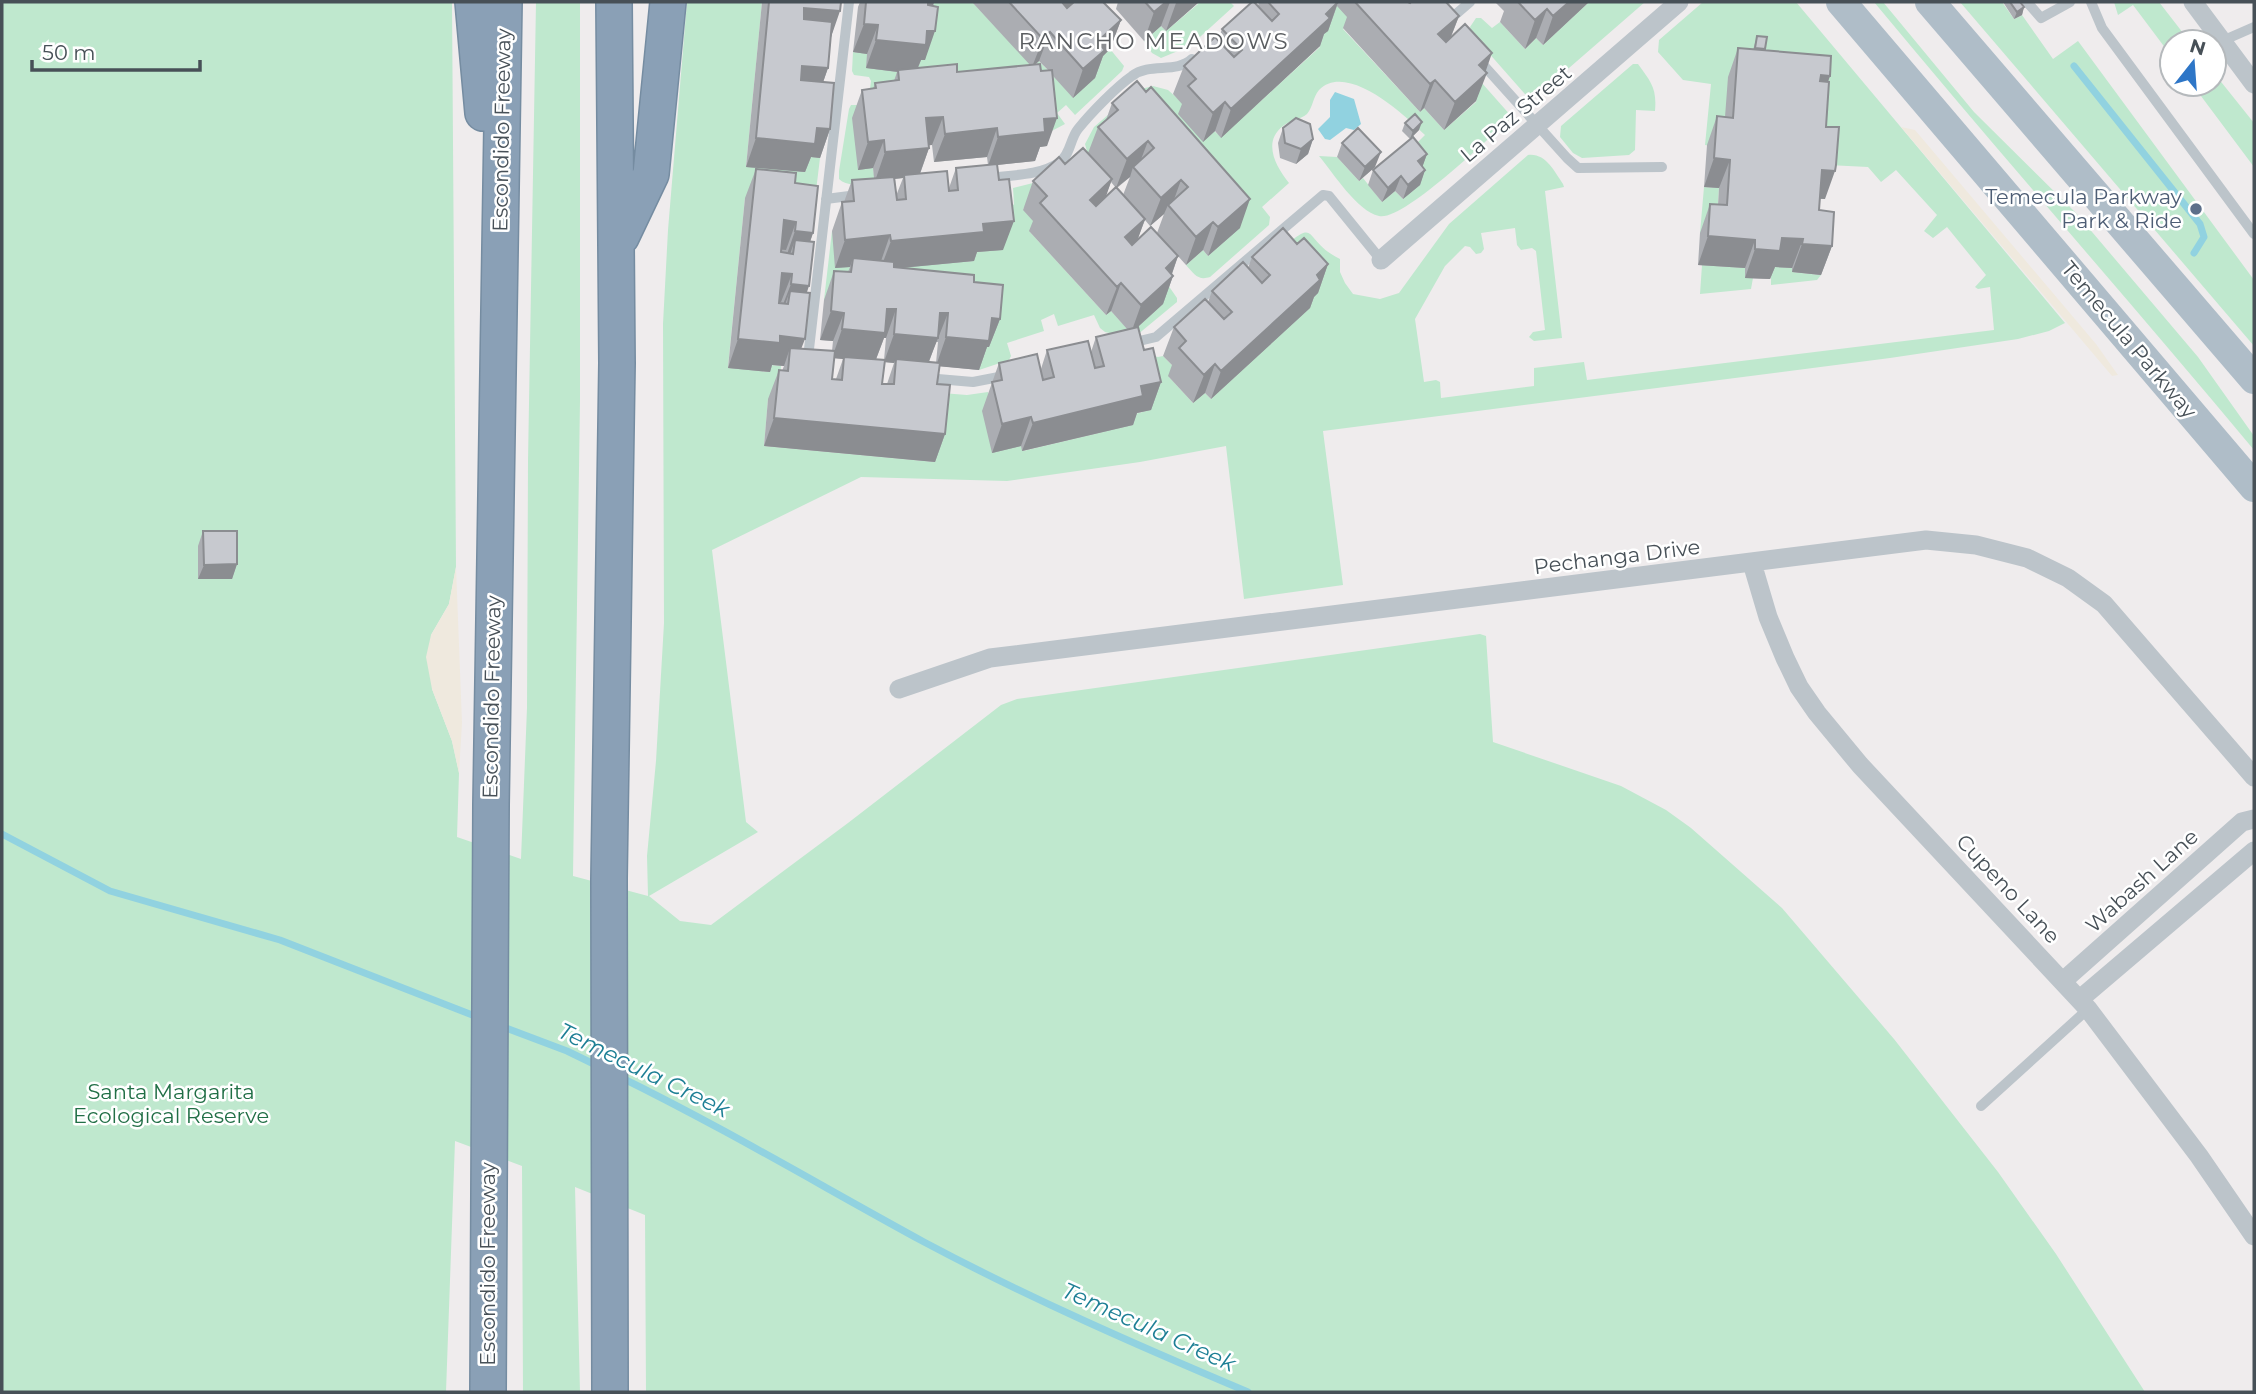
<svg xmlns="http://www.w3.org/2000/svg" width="2256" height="1394" font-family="Montserrat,sans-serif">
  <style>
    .green { fill: #bfe8ce }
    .sand { fill: #efe9de }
    .water { fill: #91d2e0 }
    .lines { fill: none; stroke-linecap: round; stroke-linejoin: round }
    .stream { stroke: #91d2e0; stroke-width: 7 }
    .highway-casing { stroke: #758ca1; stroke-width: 38 }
    .lane { stroke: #bcc4ca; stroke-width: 10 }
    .street { stroke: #bcc4ca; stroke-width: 19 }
    .primary { stroke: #afbdc8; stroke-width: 30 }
    .highway { stroke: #8aa0b6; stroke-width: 35 }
    .wall { fill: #abadb2; fill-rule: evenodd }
    .shaded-wall { fill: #8b8d91 }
    .building { fill: #c7c9cf; stroke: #8b8d91; stroke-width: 2 }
    .service-dot { fill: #5c6f8a; stroke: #fff; stroke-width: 2.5 }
    .labels { text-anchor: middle; stroke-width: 5; stroke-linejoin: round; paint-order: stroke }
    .street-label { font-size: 21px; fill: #475057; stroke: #fff }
    .service-label { font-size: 21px; fill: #4e5e75; stroke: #fff; text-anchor: end }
    .park-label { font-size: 21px; fill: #216f46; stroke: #fff }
    .neighbourhood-label { font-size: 23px; letter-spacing: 2px; fill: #5a5d60; stroke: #fff }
    .water-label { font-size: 23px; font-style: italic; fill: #1d7f95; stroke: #fff }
  </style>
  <rect width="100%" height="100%" fill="#efeced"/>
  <path class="green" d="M2,2H452L456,567L449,604L431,635L432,689L452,741L459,773L457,837L521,859L527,708L528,461L536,2H580V401L573,876L648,896L647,856L656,761L664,623L663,324L668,230L687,2H762L746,167L807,156L820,158L816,191L745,198L728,367L769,372L770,365L781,366L778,400L768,399L764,446L935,462L929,392L967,395L988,392L992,408L1021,446L1023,451L1132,425L1131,415L1150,410V355L1158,357L1163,356L1176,369L1169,377L1193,403L1205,393L1211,399L1309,308L1273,257C1322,212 1299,239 1340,259V272L1345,283L1353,294L1380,299L1399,293L1449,224L1528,155C1546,153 1554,171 1563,184L1564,187L1545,191L1562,338L1534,341L1529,337L1533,332L1545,330L1536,251L1532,248L1521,250L1517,245L1515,228L1481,233L1484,249L1481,253L1476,254L1470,247L1465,246L1445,266L1415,319L1424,382L1436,380L1440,382L1441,398L1534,386V368L1584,362L1587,380L1994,330L1990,287L1978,289L1975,287L1986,275L1947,227L1933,238L1924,231L1937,215L1896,170L1881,182L1868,167L1828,165L1705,145L1711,84L1683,80L1658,52L1659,40L1703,2H1796L2065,323L2049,331L2018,339L1890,358L1323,431L1343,585L1244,599L1226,446L1140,462L1007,481L861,477L712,550L746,822L758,832L649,896L680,921L711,925L848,823L1001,705L1017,699L1480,634L1486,636L1493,742L1621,786L1666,810L1691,828L1782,908L1894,1039L1998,1172L2056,1254L2145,1392H646L645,1215L575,1187L580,1392H523L522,1166L455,1141L446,1392H2Z
    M929,2H972L1033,67L1039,61L1073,97L1087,70L1110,49L1124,66L1122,71L1075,115L1066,105L1057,113L1065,124L1046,134L1042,98L873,168L875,181C863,183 848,188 839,179V171L849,109L851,105H868L871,81L869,77L854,75L852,71L853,52L924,60Z
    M1197,2H1230L1234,6L1190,46L1161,58L1152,53L1144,41L1161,26L1166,31L1198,4Z
    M1289,2H1341L1351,21L1343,29L1420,112L1424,108L1444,130L1476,102L1481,82L1512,117C1491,136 1403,222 1379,216C1357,211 1334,174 1319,156L1337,157L1359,181L1363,178L1382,202L1395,191L1403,199L1408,152L1425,135C1406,116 1347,61 1319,90C1313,97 1313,107 1307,114C1300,120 1290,120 1283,126C1262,142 1276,167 1289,183L1262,207L1270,217L1269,225L1210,277C1198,281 1194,274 1186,265L1203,250L1208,256L1240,227L1088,155L1085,144L1094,127L1137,90L1153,86L1168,90L1221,137L1320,47Z
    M1589,2H1645L1531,101L1472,34L1470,27L1476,18H1481L1492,28L1500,22L1525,49L1536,38L1543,45Z
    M1874,2H1883L1974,112L2076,213L2198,357L2254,436V450C2129,300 1999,153 1874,2Z
    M1960,2H2002L2014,19L2022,15L2053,59L2078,41L2254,280V346Z
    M2114,2H2159L2190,42H2172V57L2133,5L2118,15Z
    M1633,64H1638C1651,82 1657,88 1655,111L1636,110L1635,150L1629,155L1582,158L1573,153L1560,137L1561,126Z
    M2214,73L2254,123V167L2192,84H2214Z
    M1061,176L1023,209L1037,225L1030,232L1106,315L1111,311L1131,333L1168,285L1177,298V302L1137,335H1118L1105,332L1100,328L1094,315L1058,326L1054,314L1041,320L1044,331L1007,343L1011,356L1009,360L979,370L981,347H990L824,300L832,231L880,264L881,269L973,261V253L1014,204L1013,188Z
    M1704,187L1719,188L1716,234L1700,233Z
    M1702,265L1745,268V277L1753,278L1751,289L1700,294Z
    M1771,266L1792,268V272L1821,275L1817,280L1771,285Z"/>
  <path class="sand" d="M1901,127L1915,130L2096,344L2118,375L2112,376Z
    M456,567L462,723L459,773L452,741L432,689L426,657L431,635L449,604Z"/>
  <path class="water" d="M1335,92L1354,99L1361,124L1354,130L1346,128L1330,140L1325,139L1318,129L1330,117V100Z"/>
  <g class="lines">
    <path class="stream" d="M2074,66L2200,224L2204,237L2194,253
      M2,834L110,891L280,940L480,1018
      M501,1026L567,1051L600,1067
      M620,1077C724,1128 823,1187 924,1242C1029,1298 1139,1346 1248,1392"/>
    <g class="highway-casing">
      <path id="highway" d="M473,2L483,113
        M621,237L651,174L668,2
        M488,1392L491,805L504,2
        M610,1392L609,879L617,363L614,2"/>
    </g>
    <path class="lane" d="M2027,2L2041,18L2070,2
      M2091,2L2102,28L2254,234
      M1448,21L1470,2
      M2222,41L2254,27
      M1478,59L1567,158L1578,168L1662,167
      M987,178C1010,175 1040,176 1060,162C1071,153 1070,139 1078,129C1090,114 1116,87 1132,76C1150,62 1176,74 1192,59
      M826,199L857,195
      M1131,343L1156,337L1323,195L1329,196L1381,260
      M811,359L809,349L849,2
      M926,378L973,382L1004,376
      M1981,1106L2088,1009"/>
    <path class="street" d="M2193,2L2254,84
      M1381,260L1679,2
      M1752,563L1768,617L1785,658L1799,687L1817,713L1860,765L2088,1009L2199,1156L2254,1236
      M899,689L990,658L1926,540L1976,545L2027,558L2068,578L2104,604L2254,777
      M2063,981L2242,822L2254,819
      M2080,999L2254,851"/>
    <path class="primary" d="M1841,2L2254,487
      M1930,2L2254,379"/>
    <use href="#highway" class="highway"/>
  </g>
  <path class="wall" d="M762,2H841L831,37L828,68L823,82L830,129L820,158L811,157L805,172L746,167Z
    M860,2H934L925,60H921L918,68L957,72L1030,65L972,2H1073L1072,4L1121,20L1110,49L1103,56L1095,78L1073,98L1053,76L1047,146L1040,147L1035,161L997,165L1003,250L977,252L974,261L899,268L974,282L1000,319L989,347H987L979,370L939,366L937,384L945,434L935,462L764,446L768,399L779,370L782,371L784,366L772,365L770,372L728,368L745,198L756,169L795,183L813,233L810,242L807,293L801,349L832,351L833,341L820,340L824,300L834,271L848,272L850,267L835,268L832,231L842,202H844L852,180L874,178L873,168L858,170L852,118L862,90L873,89L875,83L894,81L897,72L866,68L867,54L853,52L858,7ZM1039,61L1048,70L1041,71L1036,64ZM929,145H932L934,162L987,157L988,165L956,168L949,188L920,174L929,148ZM903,178L896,196L895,179ZM884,338H886L884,360L876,359ZM936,342H938L936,363L929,362ZM834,358L843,359L836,379H832ZM884,362L894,363L887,384H882Z
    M1118,2H1199L1166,31L1161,26L1144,41L1116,9Z
    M1259,2H1446L1459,16L1451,37L1485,71L1476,101L1444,130L1424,108L1420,112L1343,28L1347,17L1337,6L1328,31L1324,34L1320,46L1221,138L1215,131L1203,142L1178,114L1182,104L1173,94L1184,66L1218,40L1222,29L1258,6Z
    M1495,2H1589L1543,45L1536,38L1525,49L1500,22L1504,11Z
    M2003,2H2020L2024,7L2022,15L2014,19Z
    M1757,36L1764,50L1830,76L1828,82L1826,127L1825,199H1819V210L1832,246L1821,275L1792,272V268L1775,267L1770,279L1745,278V268L1698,265L1700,233L1710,204L1718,205L1719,188L1704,187L1707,145L1717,116L1725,117L1728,77L1738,48L1753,50Z
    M1112,103L1240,228L1208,256L1203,250L1186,265L1178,256L1172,274L1173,276L1163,304L1138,327L1144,350L1161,382L1151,410L1137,413L1133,425L1022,451L1021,446L992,453L982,411L999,363L1041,369L1047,350L1091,352L1096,337L1127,329L1111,311L1106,315L1029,231L1033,221L1023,210L1033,181L1088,153L1098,127L1106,120ZM1130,177L1123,195L1117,188ZM1111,182L1116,188L1105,197ZM1164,214L1157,233L1137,240L1145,220L1150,226Z
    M1405,123L1419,130L1410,139L1402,131Z
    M1283,128L1313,139L1308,154L1296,164L1280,158L1278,143Z
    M1342,143L1375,167L1359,181L1337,157Z
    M1427,154L1422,167L1425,170L1420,185L1403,199L1395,191L1382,202L1368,185L1373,170Z
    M1297,244L1328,264L1318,293L1314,297L1310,308L1211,399L1205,393L1193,403L1168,376L1172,365L1163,356L1174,327L1208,302L1212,291L1248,268L1252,257Z
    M203,531L237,564L232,579H198V546Z"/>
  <path class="shaded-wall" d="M925,2H934L927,21Z
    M1057,2H1073L1071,6L1048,27Z
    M1166,2H1170L1161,26L1144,41L1154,12Z
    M1178,2H1199L1166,31L1176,3Z
    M1338,2L1328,31L1324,34L1320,46L1221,138L1231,109Z
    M1569,2H1589L1543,45L1553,16Z
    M2024,7L2022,15L2014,19L2017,12Z
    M804,8L840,11L830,40L794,36Z
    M1547,9L1536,38L1525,49L1535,20Z
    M1459,16L1448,44L1438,34Z
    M1121,20L1110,49L1103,56L1095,78L1073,98L1083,69L1097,42Z
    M864,24L878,25L867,54L853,52Z
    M927,31H935L925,60H921L915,74L866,68L876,40Z
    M1050,32L1039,61L1032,67L1043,39Z
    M1492,53L1484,76L1487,73L1476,101L1444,130L1455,102L1479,65Z
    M802,66L828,68L818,97L792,94Z
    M1821,75L1830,76L1819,105Z
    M1435,80L1424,108L1420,112L1430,84Z
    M1225,102L1215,131L1203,142L1213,113Z
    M943,117L932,145L916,147L926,118Z
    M1057,118L1047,146L1040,147L1035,161L988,166L998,137L1044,119Z
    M1422,122L1419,130L1410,139L1413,131Z
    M817,128L830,129L820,158L811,157L805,172L746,167L756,138Z
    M997,128L987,157L934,162L945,134Z
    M1313,139L1308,154L1296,164L1301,149Z
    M884,140L873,168L858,170L868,142Z
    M1148,141L1137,170L1133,167L1130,177L1116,188L1127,159Z
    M929,148L919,176L904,175L903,178L875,181L885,152Z
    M1381,152L1375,167L1359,181L1365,167Z
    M1427,154L1422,168L1418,161Z
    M1714,158L1730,160L1719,188L1704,187Z
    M1425,170L1420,185L1403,199L1408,185Z
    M1822,170L1835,171L1825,199L1811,198Z
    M1401,176L1395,191L1382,202L1388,188Z
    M1112,179L1102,208L1079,228L1090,200Z
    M1181,180L1171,208L1168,205L1164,214L1150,226L1161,198Z
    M1250,199L1240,228L1208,256L1218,227Z
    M1145,219L1135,247L1125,237Z
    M784,220L796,222L786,250L774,249Z
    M1014,221L1003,250L977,252L974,261L880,270L891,241L983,224Z
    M1213,222L1203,250L1186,265L1196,237Z
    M795,231L813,233L803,262L793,254L795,240L788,260H785Z
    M890,235L880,264L853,258L850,267L835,268L845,240Z
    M1708,236L1755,240L1745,268L1698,265Z
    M1782,238L1803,239L1792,268L1775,267L1770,279L1745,278L1755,249Z
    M1802,244L1832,246L1821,275L1792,272Z
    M1178,256L1170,279L1173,276L1163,304L1131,333L1141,305L1166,268Z
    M1328,264L1318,293L1314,297L1310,308L1211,399L1221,371Z
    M782,273L792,274L781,302L772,301Z
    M1121,283L1111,311L1106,315L1117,287Z
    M791,284L809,286L799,315L788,304L790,291L782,313L780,312Z
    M887,309H896L886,338H884L875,362L832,358L842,329Z
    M831,311L844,313L833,341L820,340Z
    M940,313H948L927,366L896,359L894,363L884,362L894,334Z
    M992,318L1000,319L989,347H987L979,370L936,366L946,337Z
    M780,336L805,339L794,367L790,348L784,366L772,365L770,372L728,368L738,339Z
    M1215,364L1205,393L1193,403L1204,375Z
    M1161,382L1151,410L1137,413L1133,425L1022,451L1033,423L1141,386Z
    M1031,417L1021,446L992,453L1002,424Z
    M774,418L945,434L935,462L764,446Z
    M237,564L232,579H198L204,565Z"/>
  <path class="building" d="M769,2H841L840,11L804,8V19L832,22L828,68L802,66L801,80L834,83L830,129L817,128L815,144L756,138Z
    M866,2H928V5L938,7L935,31H927L926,45L876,40L878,25L864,24Z
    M1009,2H1062L1067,8L1074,2H1103L1121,20L1097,42L1105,50L1083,69L1050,32L1043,39Z
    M1145,2H1166L1154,12Z
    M1252,2H1254L1272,21L1279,14L1268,2H1338L1326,14L1330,18L1231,109L1225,102L1213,113L1188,86L1196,79L1184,66L1215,37L1234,57L1242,50L1222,29Z
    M1355,2H1408L1410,3L1411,2H1446L1459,16L1438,34L1446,42L1465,24L1492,53L1479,65L1487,73L1455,102L1435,80L1430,84Z
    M1518,2H1569L1553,16L1547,9L1535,20Z
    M2010,2H2020L2024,7L2017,12Z
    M1757,36L1767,37L1765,49L1755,48Z
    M1738,48L1831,56L1830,76L1821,75L1820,81L1829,82L1826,127H1839L1836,165L1835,171L1822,170L1819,210L1834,212L1832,246L1802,244L1803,239L1782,238L1780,251L1755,249V240L1708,236L1710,204L1727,205L1730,160L1714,158L1717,116L1733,118Z
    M957,64V72L1040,64L1041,71L1052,70L1057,118L1044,119L1045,132L998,137L997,128L945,134L943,117L926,118L929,148L885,152L884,140L868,142L862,90L876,88L875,83L899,80L898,70Z
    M1137,81L1146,92L1151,87L1250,199L1218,227L1213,222L1196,237L1168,205L1188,187L1181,180L1161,198L1133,167L1154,148L1148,141L1127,159L1098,127L1118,110L1112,103Z
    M1415,114L1422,122L1413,131L1405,123Z
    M1296,118L1310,124L1313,139L1301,149L1285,143L1283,128Z
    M1358,128L1381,152L1365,167L1342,143Z
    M1413,137L1427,154L1418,161L1425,170L1408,185L1401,176L1388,188L1373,170Z
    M1083,148L1112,179L1090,200L1096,206L1116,187L1145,219L1125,237L1132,245L1151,227L1178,256L1166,268L1173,276L1141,305L1121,283L1117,287L1040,203L1047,196L1033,181L1059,157L1065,164Z
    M997,164L999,180L1009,179L1014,221L983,224L984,232L891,241L890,235L845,240L842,202L854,201L852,180L894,177L897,200L906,199L904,175L947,171L949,191L958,190L956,168Z
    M756,169L796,173L795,183L818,186L813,233L795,231L796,222L784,220L781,252L793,254L795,240L814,242L809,286L791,284L792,274L782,273L779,303L788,304L790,291L810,293L805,339L780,336V343L738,339Z
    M1283,228L1297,244L1304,238L1328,264L1317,275L1320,280L1221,371L1215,364L1204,375L1179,348L1186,341L1174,327L1205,299L1224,319L1232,312L1212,291L1243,262L1262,283L1270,275L1252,257Z
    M853,258L894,262V267L974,275V282L1003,285L1000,319L992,318L989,341L946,337L948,313H940L938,338L894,334L896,309H887L885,333L842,329L844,313L831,311L834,271L851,272Z
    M1138,327L1144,350L1153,348L1161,382L1141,386L1143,396L1033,423L1031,417L1002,424L992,382L1002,380L999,363L1037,354L1043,380L1054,377L1047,350L1088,341L1095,368L1104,366L1096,337Z
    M790,348L835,351L832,379L842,380L844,357L885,360L882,384H894L896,359L940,363L937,384L950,385L945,434L774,418L779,370L788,371Z
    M203,531H237V564L204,565Z"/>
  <circle class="service-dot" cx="2196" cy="209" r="7"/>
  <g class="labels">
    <g class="street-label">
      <text transform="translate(1516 114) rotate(-40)" y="7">La Paz Street</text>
      <text transform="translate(502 130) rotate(-89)" y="7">Escondido Freeway</text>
      <text transform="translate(2129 340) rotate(50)" y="7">Temecula Parkway</text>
      <text transform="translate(1617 557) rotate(-7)" y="7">Pechanga Drive</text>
      <text transform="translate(492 697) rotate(-89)" y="7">Escondido Freeway</text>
      <text transform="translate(2142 881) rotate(-42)" y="7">Wabash Lane</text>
      <text transform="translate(2008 889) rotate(47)" y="7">Cupeno Lane</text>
      <text transform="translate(488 1264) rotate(-90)" y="7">Escondido Freeway</text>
    </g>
    <g class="service-label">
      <text x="2182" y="204">Temecula Parkway<tspan x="2182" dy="24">Park &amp; Ride</tspan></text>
    </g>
    <g class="park-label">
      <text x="171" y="1099">Santa Margarita<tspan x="171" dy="24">Ecological Reserve</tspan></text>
    </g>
    <g class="neighbourhood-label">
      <text x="1154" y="49">RANCHO MEADOWS</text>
    </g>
    <g class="water-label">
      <text transform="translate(644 1070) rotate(26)" y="8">Temecula Creek</text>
      <text transform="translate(1149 1327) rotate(24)" y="8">Temecula Creek</text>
    </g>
  </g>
  <rect width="2256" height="1394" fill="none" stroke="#475057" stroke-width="7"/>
  <g transform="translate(2193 63) rotate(17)"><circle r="33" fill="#ffffff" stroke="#b5b9bc" stroke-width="2"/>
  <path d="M0-5L12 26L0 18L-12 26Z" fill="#2e76c7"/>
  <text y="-10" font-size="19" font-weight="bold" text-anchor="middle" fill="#475057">N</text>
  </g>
  <path d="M32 60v10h168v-10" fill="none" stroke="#475057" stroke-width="3.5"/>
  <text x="42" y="60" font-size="21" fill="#475057" stroke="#ffffff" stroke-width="5" paint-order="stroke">50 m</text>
</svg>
